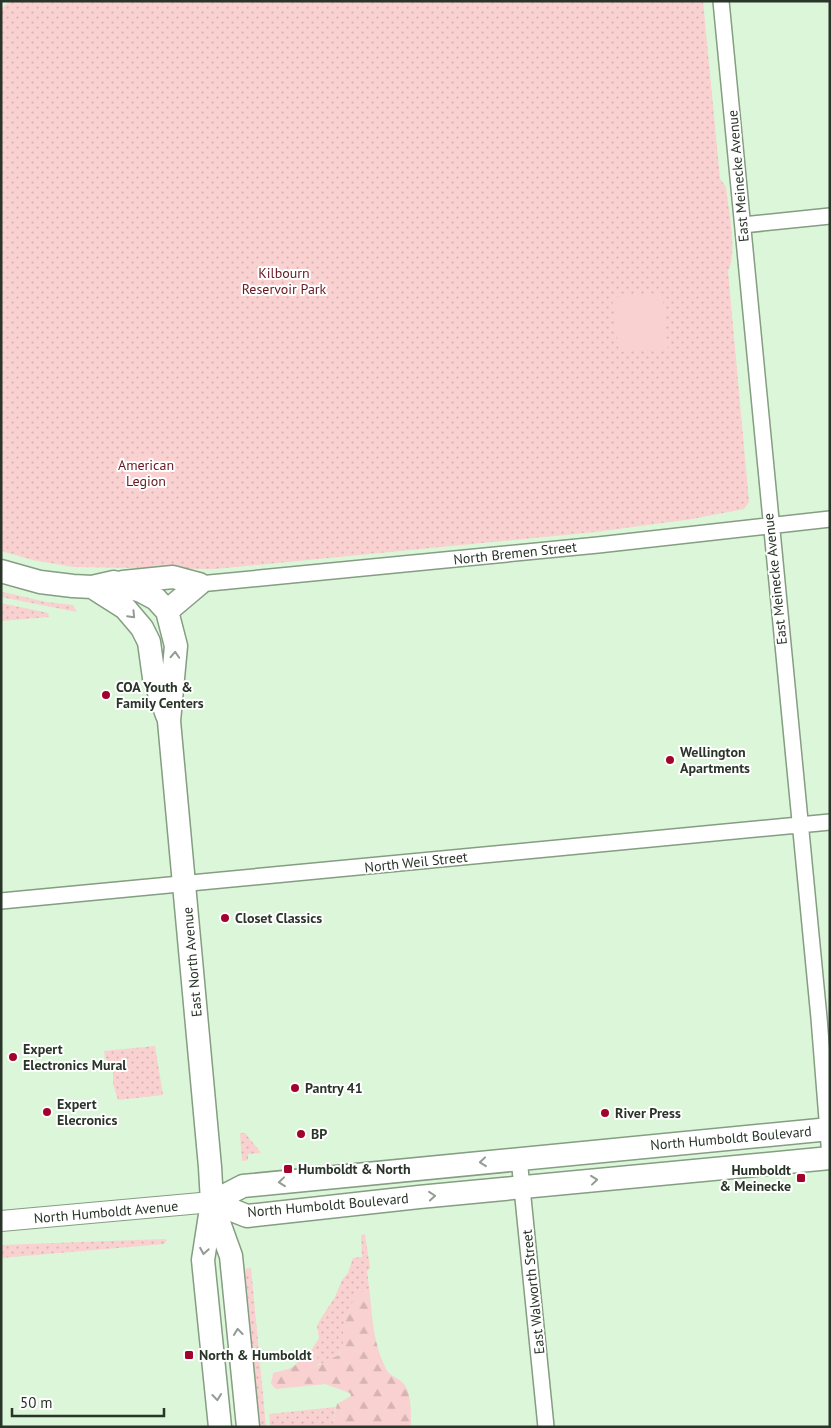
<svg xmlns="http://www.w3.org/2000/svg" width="831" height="1428" font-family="'PT Sans',sans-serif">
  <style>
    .grass { fill: url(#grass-dots) }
    .forest { fill: url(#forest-firs) }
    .garden { fill: #f9d1d0 }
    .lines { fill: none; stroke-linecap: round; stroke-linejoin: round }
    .minor-casing { stroke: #859d82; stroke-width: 18 }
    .tertiary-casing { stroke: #859d82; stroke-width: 22 }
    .secondary-casing { stroke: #859d82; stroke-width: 25 }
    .minor { stroke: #fff; stroke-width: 15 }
    .tertiary { stroke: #fff; stroke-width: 20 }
    .secondary { stroke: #fff; stroke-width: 22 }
    .oneway { stroke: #949a94 }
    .poi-dot { fill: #a2032a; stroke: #fff; stroke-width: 2 }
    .labels { text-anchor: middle; stroke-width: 4; stroke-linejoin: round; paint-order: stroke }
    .street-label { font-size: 14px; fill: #2a3529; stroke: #fff }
    .park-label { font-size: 14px; fill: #671921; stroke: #fff }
    .poi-label { font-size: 14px; font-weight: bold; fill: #2a3529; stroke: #fff; text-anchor: start }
  </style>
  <defs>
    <pattern id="grass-dots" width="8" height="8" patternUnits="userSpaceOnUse" patternTransform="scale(1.25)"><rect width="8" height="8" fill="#f9d1d0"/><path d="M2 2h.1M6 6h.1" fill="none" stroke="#d6b4b3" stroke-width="1.8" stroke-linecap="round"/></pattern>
    <pattern id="forest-firs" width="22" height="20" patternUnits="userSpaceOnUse" patternTransform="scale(1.25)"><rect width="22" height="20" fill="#f9d1d0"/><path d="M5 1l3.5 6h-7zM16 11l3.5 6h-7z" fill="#d6b4b3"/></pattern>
  </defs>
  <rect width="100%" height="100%" fill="#dbf6d8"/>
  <path class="grass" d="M10,1H703L720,179L726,187C728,209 738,252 728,271L749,502L744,509L692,519L595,532L215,569L73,567L33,560L1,551V9Z
    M3,592L46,602L73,605L77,612L1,597Z
    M1,603L48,613L49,617L1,621Z
    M155,1046L163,1095L118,1100L113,1084V1065L105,1058L104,1051Z
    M240,1133H245L261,1153L248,1154V1160L242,1161Z
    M365,1234L370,1268L367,1271L370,1295L365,1291C346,1305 344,1327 343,1350C337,1357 326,1365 316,1364V1353L311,1351L319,1338L317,1326L320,1320L335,1297L342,1280L348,1273L353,1258L362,1257L361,1235Z
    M164,1239L167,1240L164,1244L1,1258V1245Z
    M251,1268L266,1427H260L245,1269Z
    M336,1407L332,1427H270L269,1414Z"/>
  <path class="forest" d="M365,1291L370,1295C372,1319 374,1344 385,1367C389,1376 395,1376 402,1382C412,1391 411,1414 411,1427H332L337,1404L351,1396L350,1393L325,1384L276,1389L271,1384L273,1373C279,1371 287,1370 293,1367C300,1362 309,1343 318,1356L316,1364L319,1365L339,1355L343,1350V1326L356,1293Z"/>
  <path class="garden" d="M662,293L668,349L619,352L612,297Z
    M145,454L148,456L159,457V460H162L163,463L167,465L166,474L169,477L162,484L161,488L157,487L148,492L133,489L129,482L124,480L126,477L124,468L128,467L131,459Z"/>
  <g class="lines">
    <g class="minor-casing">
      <path id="minor" d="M721,1L819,1018L830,1157
        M743,225L830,216
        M199,584L598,545L830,519
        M1,901L830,822
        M519,1158L546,1427"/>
    </g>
    <g class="tertiary-casing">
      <path id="tertiary" d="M1,1221L212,1202"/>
    </g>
    <g class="secondary-casing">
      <path id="secondary" d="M1,571L40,582L73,586L92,587L114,582L141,591L156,599L167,611L176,646L169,721L210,1167L212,1202L203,1260L220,1427
        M123,582L173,577L199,584
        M92,587L125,608L142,628L149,642L154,678L167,715
        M167,611L199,584
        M212,1202L243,1186L830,1129
        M212,1202L247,1216L419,1197L830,1158
        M213,1206L231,1256L248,1427"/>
    </g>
    <use href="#minor" class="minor"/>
    <use href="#tertiary" class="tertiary"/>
    <use href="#secondary" class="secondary"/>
  </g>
  <defs><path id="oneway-chevron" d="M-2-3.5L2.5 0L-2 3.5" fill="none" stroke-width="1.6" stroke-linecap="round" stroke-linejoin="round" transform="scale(1.25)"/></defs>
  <g class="oneway">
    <use href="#oneway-chevron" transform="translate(132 615) rotate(46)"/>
    <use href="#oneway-chevron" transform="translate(175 655) rotate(-87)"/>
    <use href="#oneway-chevron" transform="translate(483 1162) rotate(174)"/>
    <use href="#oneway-chevron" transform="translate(594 1180) rotate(-6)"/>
    <use href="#oneway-chevron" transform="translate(282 1182) rotate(174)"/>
    <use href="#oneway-chevron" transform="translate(432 1196) rotate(-5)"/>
    <use href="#oneway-chevron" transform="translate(204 1251) rotate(100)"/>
    <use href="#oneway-chevron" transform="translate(238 1332) rotate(-96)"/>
    <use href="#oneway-chevron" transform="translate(217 1397) rotate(84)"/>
  </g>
  <g class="poi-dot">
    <circle cx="106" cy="695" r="5"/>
    <circle cx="670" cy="760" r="5"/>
    <circle cx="225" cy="918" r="5"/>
    <circle cx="13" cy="1057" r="5"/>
    <circle cx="295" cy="1088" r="5"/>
    <circle cx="47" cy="1112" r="5"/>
    <circle cx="605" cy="1113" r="5"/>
    <circle cx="301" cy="1134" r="5"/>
    <rect x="283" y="1164" width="10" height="10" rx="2.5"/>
    <rect x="796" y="1173" width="10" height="10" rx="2.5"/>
    <rect x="184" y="1350" width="10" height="10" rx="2.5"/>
  </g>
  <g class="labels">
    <g class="street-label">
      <text transform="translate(738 176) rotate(-95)" y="5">East Meinecke Avenue</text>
      <text transform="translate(515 553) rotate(-6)" y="5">North Bremen Street</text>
      <text transform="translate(775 579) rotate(-96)" y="5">East Meinecke Avenue</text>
      <text transform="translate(416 862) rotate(-6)" y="5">North Weil Street</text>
      <text transform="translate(192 962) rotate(-95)" y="5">East North Avenue</text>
      <text transform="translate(731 1138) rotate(-5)" y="5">North Humboldt Boulevard</text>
      <text transform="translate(328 1205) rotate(-5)" y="5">North Humboldt Boulevard</text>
      <text transform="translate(106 1212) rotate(-5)" y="5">North Humboldt Avenue</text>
      <text transform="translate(533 1292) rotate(-96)" y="5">East Walworth Street</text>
    </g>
    <g class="park-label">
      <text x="284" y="278">Kilbourn<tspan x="284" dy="16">Reservoir Park</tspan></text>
      <text x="146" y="470">American<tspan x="146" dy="16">Legion</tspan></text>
    </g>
    <g class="poi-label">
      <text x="116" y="692">COA Youth &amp;<tspan x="116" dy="16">Family Centers</tspan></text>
      <text x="680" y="757">Wellington<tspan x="680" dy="16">Apartments</tspan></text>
      <text x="235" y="923">Closet Classics</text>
      <text x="23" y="1054">Expert<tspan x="23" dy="16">Electronics Mural</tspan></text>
      <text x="305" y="1093">Pantry 41</text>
      <text x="57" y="1109">Expert<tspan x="57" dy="16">Elecronics</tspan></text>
      <text x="615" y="1118">River Press</text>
      <text x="311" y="1139">BP</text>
      <text x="298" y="1174">Humboldt &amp; North</text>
      <text x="791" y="1175" text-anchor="end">Humboldt<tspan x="791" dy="16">&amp; Meinecke</tspan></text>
      <text x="199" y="1360">North &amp; Humboldt</text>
    </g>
  </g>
  <rect width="831" height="1428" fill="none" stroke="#2a3529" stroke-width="5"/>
  <path d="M12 1408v8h152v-8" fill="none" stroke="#2a3529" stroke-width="2.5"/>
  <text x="20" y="1408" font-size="15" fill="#2a3529" stroke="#ffffff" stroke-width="4" paint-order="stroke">50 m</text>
</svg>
